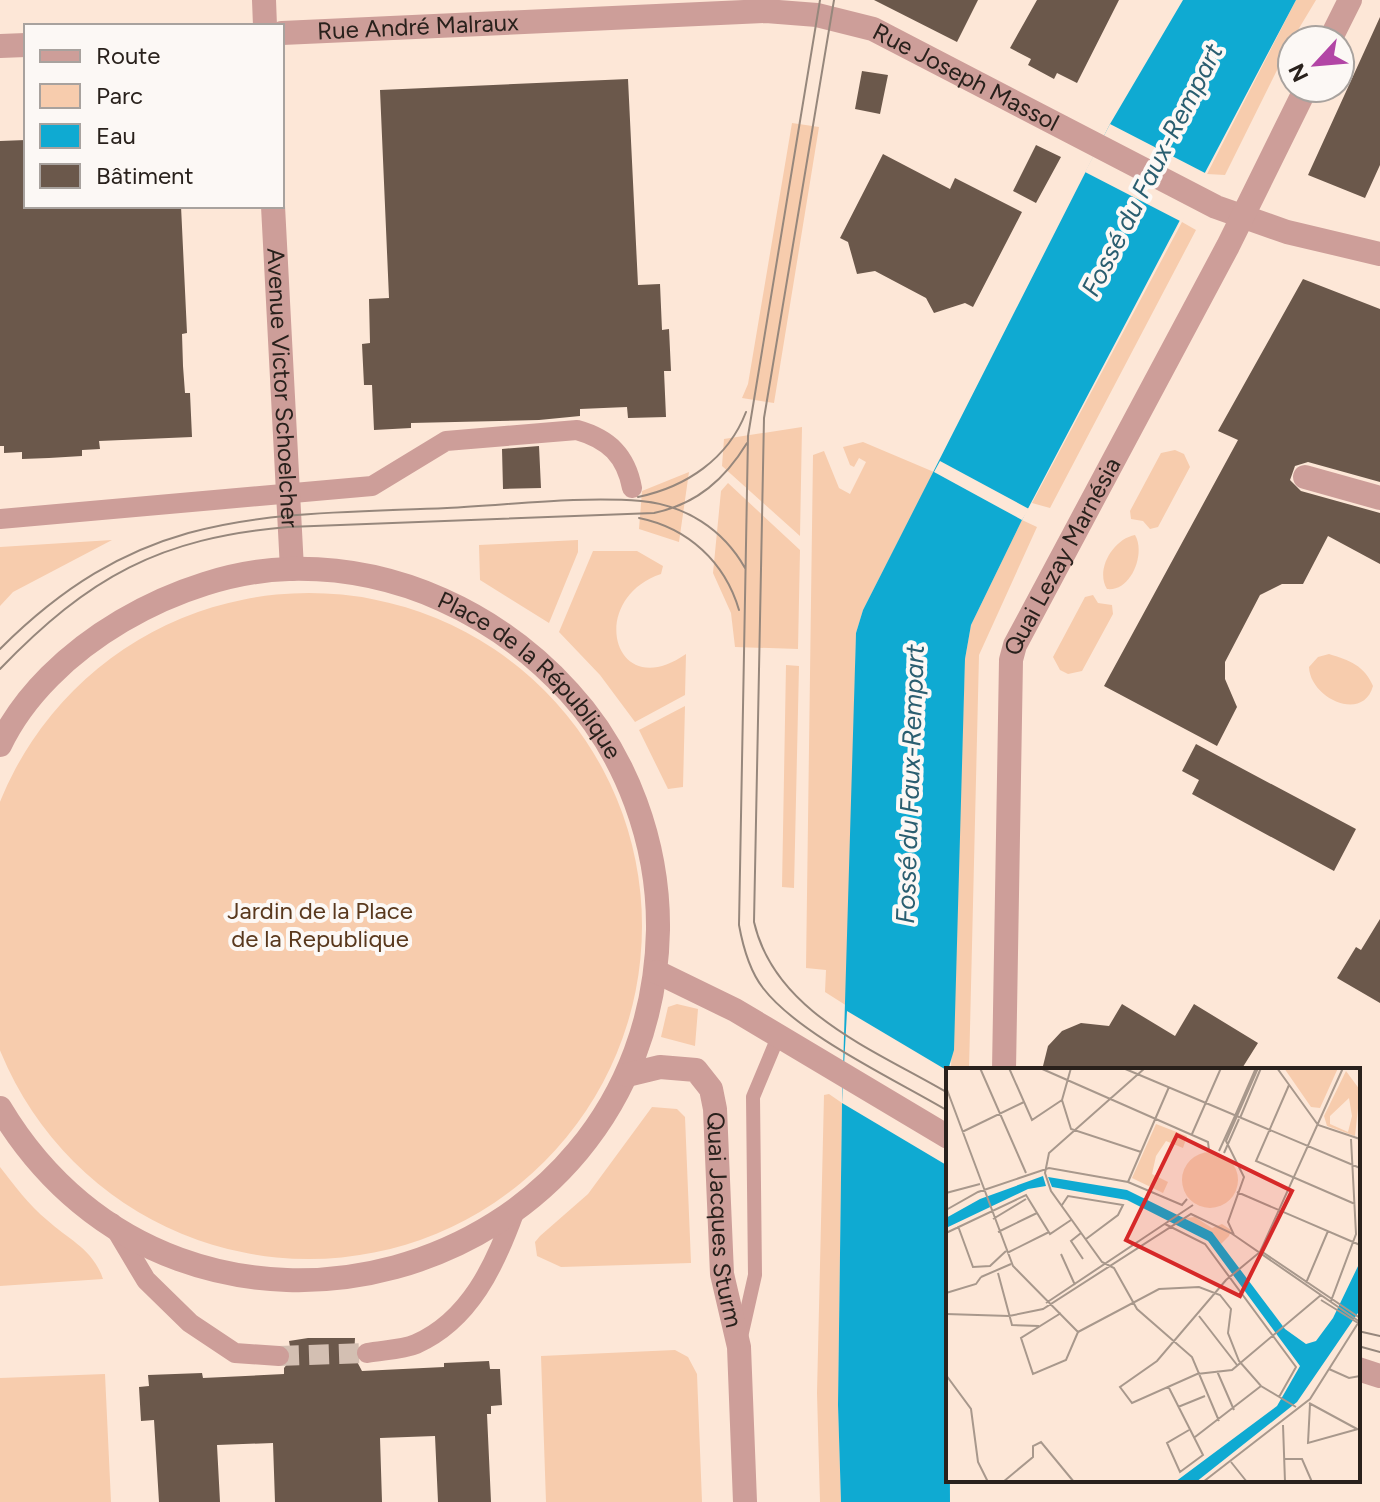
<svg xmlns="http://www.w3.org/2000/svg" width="1380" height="1502" font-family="Figtree,sans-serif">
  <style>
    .green { fill: #f7ccad }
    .water { fill: #0faad2 }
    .pier { fill: #fde7d7 }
    .building { fill: #6b584b }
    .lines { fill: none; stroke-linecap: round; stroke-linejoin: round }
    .pedestrian-tunnel { stroke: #d3bfb2; stroke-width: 20; stroke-dasharray: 20 10; stroke-linecap: butt }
    .service { stroke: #cd9e99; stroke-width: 14 }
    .pedestrian { stroke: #cd9e99; stroke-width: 20 }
    .minor { stroke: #cd9e99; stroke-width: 24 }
    .tertiary { stroke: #cd9e99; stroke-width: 24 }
    .tram { stroke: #96877c; stroke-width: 2 }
    .labels { text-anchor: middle; stroke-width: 8; stroke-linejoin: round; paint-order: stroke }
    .street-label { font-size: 24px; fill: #29211c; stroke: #fcf8f5 }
    .park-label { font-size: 24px; fill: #59381d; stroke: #fcf8f5 }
    .water-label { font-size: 26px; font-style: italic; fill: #2a5e70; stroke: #fcf8f5 }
    .inset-road { fill: none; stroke: #a8988c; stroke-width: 2 }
    .view { fill: #d62828; fill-opacity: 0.15; stroke: #d62828; stroke-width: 4 }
    .inset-edge { fill: none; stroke: #29211c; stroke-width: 4 }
  </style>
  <rect width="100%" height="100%" fill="#fde7d7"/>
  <path class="green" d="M1296,0H1316L1292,40L1225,175L1207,174Z
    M792,123L819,127L774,403L742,398L748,384Z
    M1182,222L1196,230L1050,508L1032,503Z
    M802,427L800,536L722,466L724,439Z
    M863,442L934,472L863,610L856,633L847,1006L825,992L826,970L806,968L813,455L824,451L839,488L850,494L866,462L859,458L854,467L850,465L843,447Z
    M1175,450L1184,454L1190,467L1158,527L1150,529L1143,521L1131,519L1130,511L1161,453Z
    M689,472L679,542L639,529L642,491Z
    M728,483L800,550L798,649L735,647L731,613L713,573L721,491Z
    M1022,520L1037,527L979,655L969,1070L951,1068L965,659L971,625Z
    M1135,535C1146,553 1131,592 1107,589C1095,570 1113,539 1135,535Z
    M112,540L13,592L0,606V547Z
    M578,540V552L549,623L480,580L479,545Z
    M593,551H637L663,566L661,574C586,599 613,705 686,654L685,695L635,722L600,675L559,632Z
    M-24 926a333 333 0 1 1 666 0a333 333 0 1 1-666 0Z
    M1093,595L1098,603L1112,605L1113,614L1082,671L1068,674L1060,670L1053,657L1085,597Z
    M1329,654C1349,660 1365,666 1373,686C1363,723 1310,698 1309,667L1318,657Z
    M786,665L799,666L794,888L782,887Z
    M685,706L683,787L668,789L639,730Z
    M677,1004L698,1009L695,1046L661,1037L668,1007Z
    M829,1094L842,1103L838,1405L841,1502H820L817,1393L824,1095Z
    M652,1107L677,1109L685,1117L691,1263L561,1267L537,1256L535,1242L540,1236L588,1194Z
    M0,1167C14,1185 29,1205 47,1220C69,1240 93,1249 103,1279L0,1286Z
    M675,1350L688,1357L697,1374L702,1502H546L541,1356Z
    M105,1374L111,1502H0V1378Z"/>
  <path class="water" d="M1183,0H1296L1022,520L971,625L965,659L954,1050L948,1070L950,1502H841L838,1405L842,1103L856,633L863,610L1110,124Z"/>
  <path class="pier" d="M1110,124L1207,174L1182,222L1085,172Z
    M940,461L1029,509L1022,520L934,472Z
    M847,1011L948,1071V1166L842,1103Z"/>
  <path class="building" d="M874,0H978L957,42Z
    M1037,0H1119L1077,83L1057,73L1054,79L1028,65L1031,59L1010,48Z
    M1380,17V165L1365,198L1308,175Z
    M862,71L888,75L880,114L855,109Z
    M628,79L638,285L660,284L662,330L669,329L671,371H664L666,417L628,418L627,407L580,409V416L539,420L411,423V428L374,430L372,385H364L362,344L370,343L369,299L389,298L380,90Z
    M26,140V206H181L187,333L182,334L183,366L185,393H190L192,437L99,441L100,449L82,450V456L49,458L22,459V452L4,453V446H0V141Z
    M1036,145L1061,157L1036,203L1013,191Z
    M883,154L950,189L955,178L1022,212L973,307L965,303L934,313L926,298L875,271L857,274L848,242L840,238Z
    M1303,279L1380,309V482L1308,462L1295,466L1290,480L1301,491L1380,513V564L1328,536L1303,584H1282L1260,595L1225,662V679L1237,707L1217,746L1104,686L1238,440L1218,431Z
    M539,446L541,488L503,489L502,449Z
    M1196,744L1356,829L1334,871L1192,794L1199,780L1182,771Z
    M1380,919V1003L1337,978L1356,947L1361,950Z
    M1122,1004L1175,1036L1194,1004L1258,1043L1241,1070H1042L1048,1046L1062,1031L1081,1023L1109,1026Z
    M308,1338H355L354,1356L362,1371L444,1367V1363L489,1361L490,1369H500L502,1405L491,1406V1414H487L491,1502H438L435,1436L380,1438L382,1502H275L273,1443L217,1445L220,1502H159L154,1420L141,1421L139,1387L149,1386L148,1375L202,1373L203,1378L284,1374V1368L292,1358L289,1341Z"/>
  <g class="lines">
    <path class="pedestrian-tunnel" d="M279,1356L367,1353"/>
    <path class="service" d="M741,1337L755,1275L753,1097L778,1037"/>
    <path class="pedestrian" d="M0,519L372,486L446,441L577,430C609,439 626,456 632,488
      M112,1223L146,1280L190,1323L235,1353L279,1356
      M367,1353C383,1350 402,1350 416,1344C470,1320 495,1265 514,1213"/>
    <g class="minor">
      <path id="s1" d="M282,33L766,11L817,15L873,29L1216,207L1287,232L1380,254"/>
      <path d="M1330,40L1350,0"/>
      <path d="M0,46L26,45"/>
      <path d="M1305,477L1380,498"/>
      <path id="s2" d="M1004,1070L1011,660L1015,645L1228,246L1306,88"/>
      <path d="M1358,1369L1380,1376"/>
    </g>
    <g class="tertiary">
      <path d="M264,0L265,26"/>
      <path id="s3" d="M273,206L292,569"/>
      <path id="s4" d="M0,745C47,646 181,572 289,569C396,566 497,613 569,692C627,755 659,844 658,930C651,1286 183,1414 0,1108"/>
      <path d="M657,972L735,1010L948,1137"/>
      <path id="s5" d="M627,1075L660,1067L696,1070L711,1089L715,1109L722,1274L739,1347L745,1502"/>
    </g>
    <path class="tram" d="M820,0L748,436L739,925C743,947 749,970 763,988C799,1035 896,1080 948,1111
      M834,0L764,418L754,922C775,1013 875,1050 948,1093
      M638,497C686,487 728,459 746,412
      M639,518C688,528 725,562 739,610
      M0,649C142,507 261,516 447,508C511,505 578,496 641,501C685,505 723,529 745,568
      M0,669C89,577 159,538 288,527L654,513C697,504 725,479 747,443
      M1358,1331L1380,1336
      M1358,1346L1380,1352"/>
  </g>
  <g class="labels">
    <g class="street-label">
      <text dy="8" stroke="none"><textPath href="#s1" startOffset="136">Rue André Malraux</textPath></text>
      <text dy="8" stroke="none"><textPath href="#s1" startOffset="698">Rue Joseph Massol</textPath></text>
      <text dy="8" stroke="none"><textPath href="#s3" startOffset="182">Avenue Victor Schoelcher</textPath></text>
      <text dy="8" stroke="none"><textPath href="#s2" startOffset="526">Quai Lezay Marnésia</textPath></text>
      <text dy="8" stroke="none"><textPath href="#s4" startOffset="628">Place de la République</textPath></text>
      <text dy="8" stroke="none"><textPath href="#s5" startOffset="226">Quai Jacques Sturm</textPath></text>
    </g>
    <g class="park-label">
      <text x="320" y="919">Jardin de la Place<tspan x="320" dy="28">de la Republique</tspan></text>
    </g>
    <g class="water-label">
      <text transform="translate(1152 170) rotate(-63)" y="9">Fossé du Faux-Rempart</text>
      <text transform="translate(910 784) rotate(-88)" y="9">Fossé du Faux-Rempart</text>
    </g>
  </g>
  <g transform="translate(946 1068)">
    <rect width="414" height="414" fill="#fde7d7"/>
    <path d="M338,0H392L374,40L365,39ZM400,3L414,22L409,68L381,58L378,48ZM403,30L406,48L402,64L384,56V48ZM210,56L241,68L237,80L220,73L210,88L206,106L222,114L217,125L186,110ZM236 112a28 28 0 1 1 56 0a28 28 0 1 1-56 0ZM249,149L266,160L276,156L285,162L283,168L275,176L266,165L238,150Z" fill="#f7ccad" fill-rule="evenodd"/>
    <path d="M97,108L100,118L82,121L0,160V150L34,131ZM102,109L181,122L266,164L339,261L360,276L370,273L387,250L414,194V242L351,334L250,414H229L331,338L354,298L262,173L181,132L106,119Z" fill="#0faad2"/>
    <path class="inset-road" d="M34,0L80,105M63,0L86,52L116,32M94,0L262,74L263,82M125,0L116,32L125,61L195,84M177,0L414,100M199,0L103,85L99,105L105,123L156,194L168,200L191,241L246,289L273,353M331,0L372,57L414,71M343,17L310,93L409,136M0,19L67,198L132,264M289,48L310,0M294,50L315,0M16,64L78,34M246,66L275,0M273,83L289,48M278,85L293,51M182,114L223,19M291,124L414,177M0,125L34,116M116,137L122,128L177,137L172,147L140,171M0,142L32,124L103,100L182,114L236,137L241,131M47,151L80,131M219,156L259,176L350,299L333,329M12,158L27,199L44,198L60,183M52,164L91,145M0,165L80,127L104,166L125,152M135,165L125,173L137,191M288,167L282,154L298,109L280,73L312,0M315,183L414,250M61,185L103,164M115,186L129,217M52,205L66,257L93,258M35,209L65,196M360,215L382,163M0,225L30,216L35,209M375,227L286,302L251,306L186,335L174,319L211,293L280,212L314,184L397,0M375,232L412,255M385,233L410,166L405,71M100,235L247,137M115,245L75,270L87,306L120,292L132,264M0,246L63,248L97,241L245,146L285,165L414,254M253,248L291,297M132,264L213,221L253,219L274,227L285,241L282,265L293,293L315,318L350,339M383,301L403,310L414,308M271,303L288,342M0,307L25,341L32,394L42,414M222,318L257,387L234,404L221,375L243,362M363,335L411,361M364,336L362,375L412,361M232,339L259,328M337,357L339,414M249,369L315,318M338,391H356L366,414M285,394L301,414M57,414L87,389V378L95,374L128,414M257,414L364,331L414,252"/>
    <path class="view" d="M231,67L346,123L294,228L180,172Z"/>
    <rect width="414" height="414" class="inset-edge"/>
  </g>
  <rect x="24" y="24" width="260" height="184" fill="#fcf8f5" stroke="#a8a29e" stroke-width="2"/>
  <rect x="40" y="50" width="40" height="12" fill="#cd9e99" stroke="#a8a29e" stroke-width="2"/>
  <text x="96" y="64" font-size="24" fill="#29211c">Route</text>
  <rect x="40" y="84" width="40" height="24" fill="#f7ccad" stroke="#a8a29e" stroke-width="2"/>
  <text x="96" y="104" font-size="24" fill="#29211c">Parc</text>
  <rect x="40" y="124" width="40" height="24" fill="#0faad2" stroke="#a8a29e" stroke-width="2"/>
  <text x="96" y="144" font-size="24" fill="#29211c">Eau</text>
  <rect x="40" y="164" width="40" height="24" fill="#6b584b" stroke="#a8a29e" stroke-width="2"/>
  <text x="96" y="184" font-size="24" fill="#29211c">Bâtiment</text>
  <g transform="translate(1316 64) rotate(244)"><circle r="38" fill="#fcf8f5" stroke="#a8a29e" stroke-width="2"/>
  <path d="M0-6L14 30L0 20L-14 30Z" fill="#b245a5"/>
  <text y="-12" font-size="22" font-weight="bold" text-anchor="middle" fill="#29211c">N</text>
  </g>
</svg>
